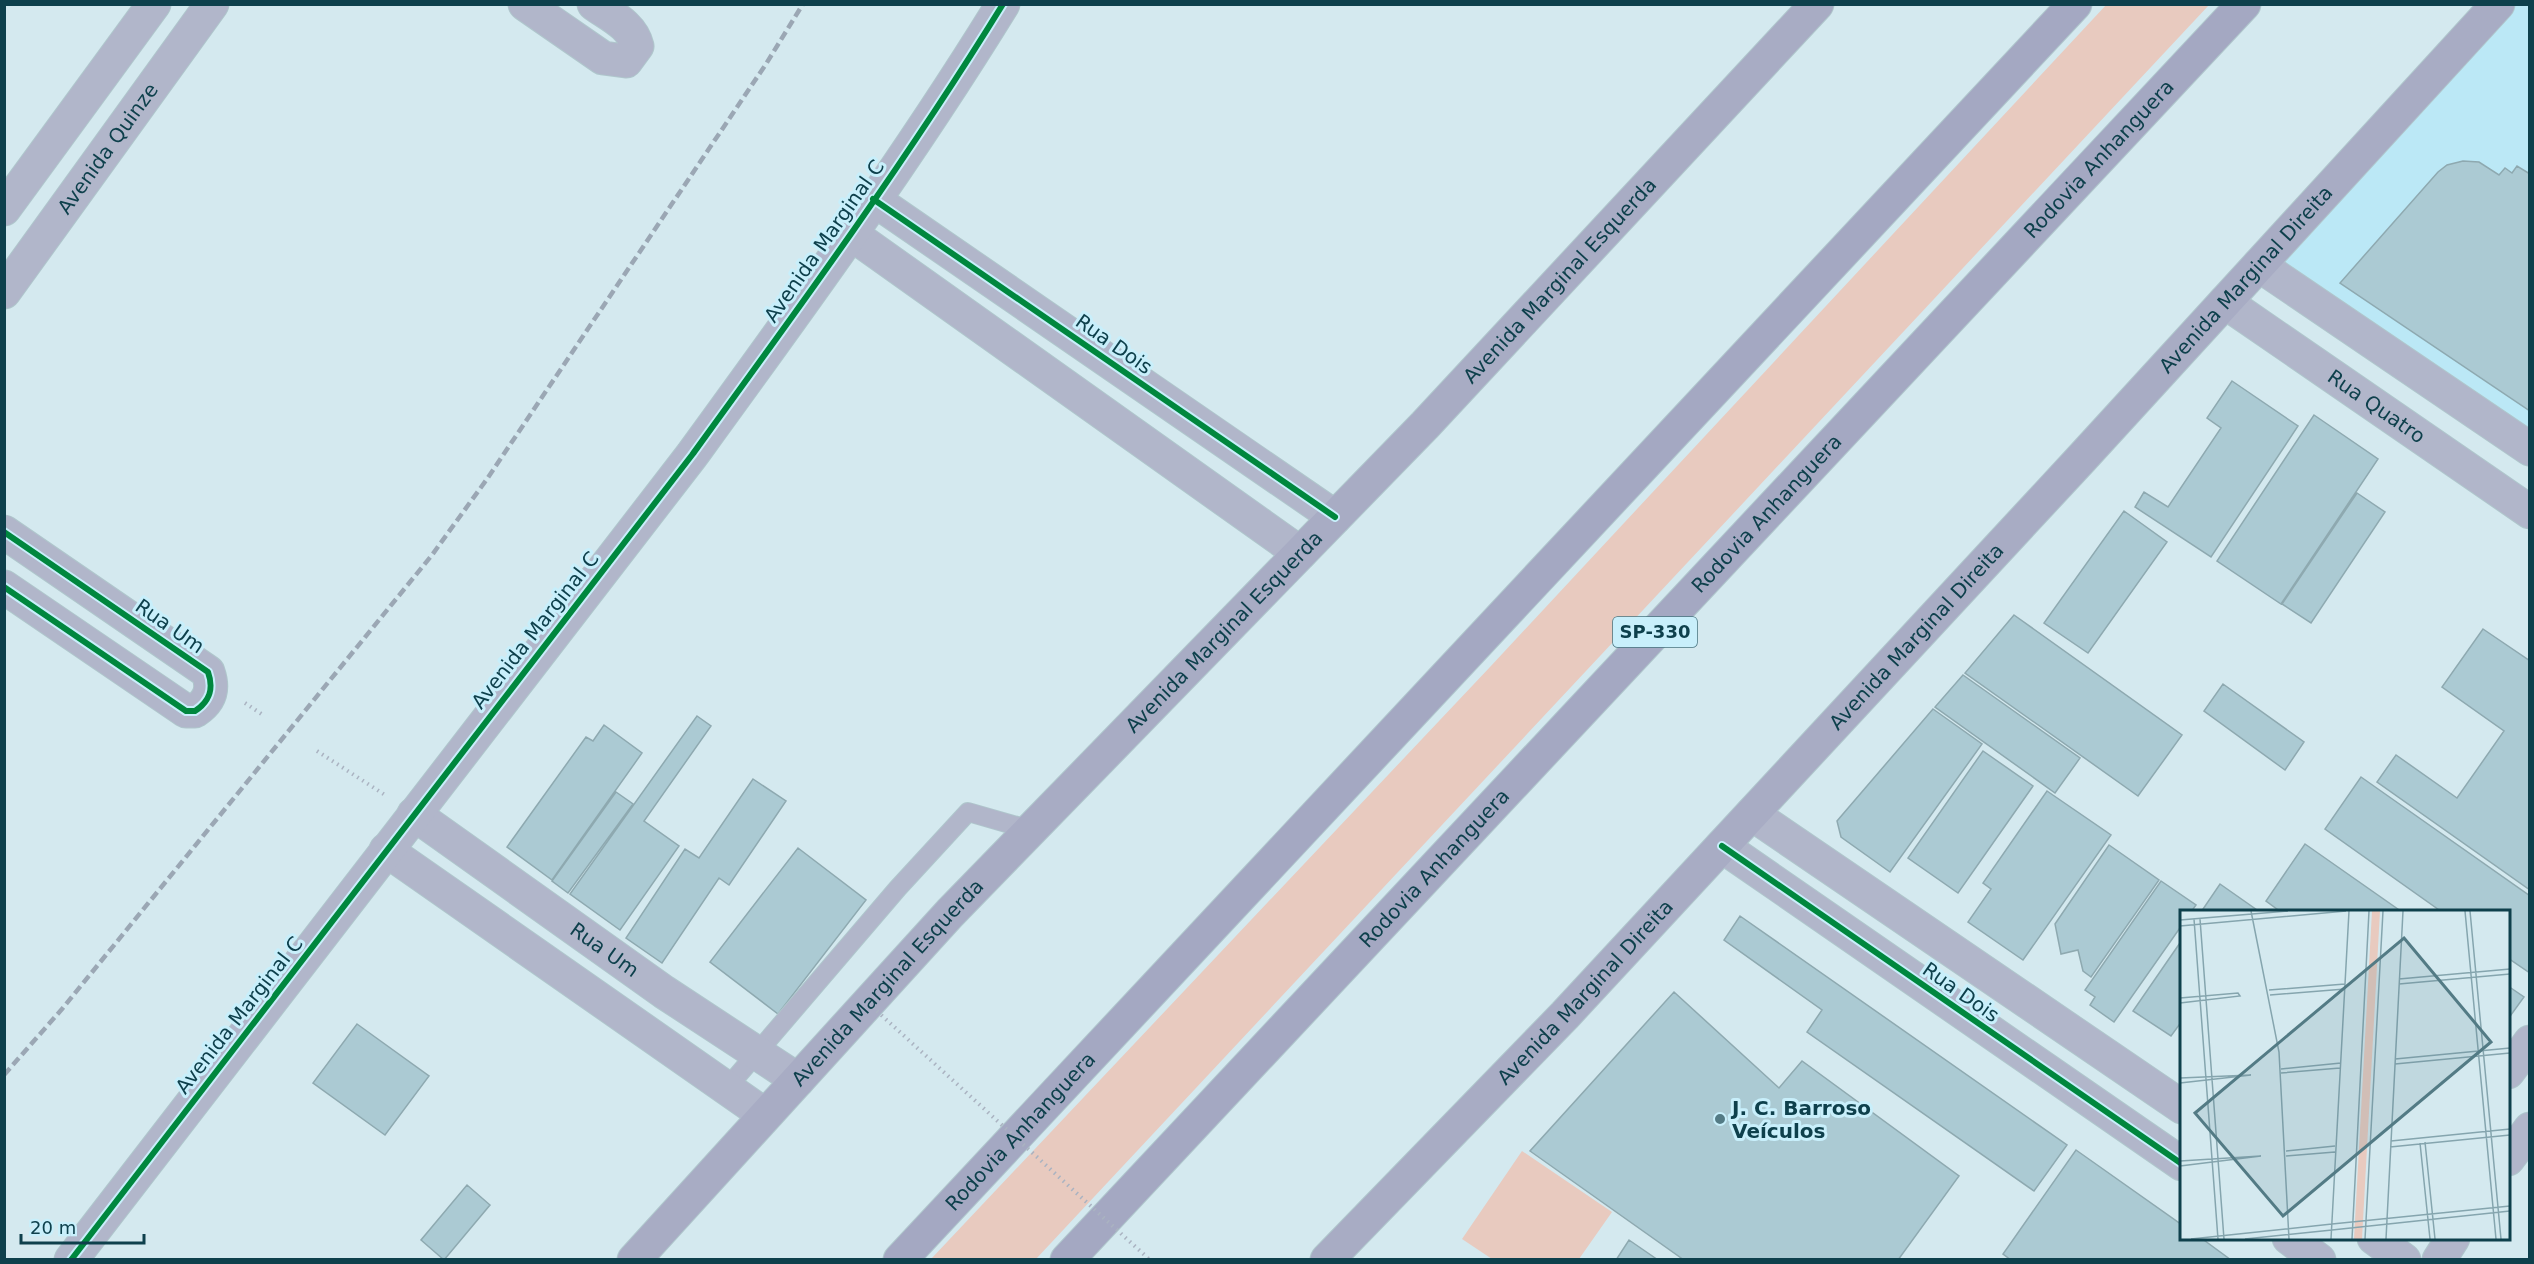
<svg xmlns="http://www.w3.org/2000/svg" width="2534" height="1264" font-family="'DejaVu Sans',sans-serif">
  <style>
    .built { fill: #bbe8f6 }
    .green { fill: #e8cabf }
    .building { fill: #abcad3; stroke: #8ea9b0; stroke-width: 1.5 }
    .lines { fill: none; stroke-linecap: round; stroke-linejoin: round }
    .service-casing { stroke: #afc6cc; stroke-width: 20 }
    .minor-casing { stroke: #afc6cc; stroke-width: 35 }
    .secondary-casing { stroke: #afc6cc; stroke-width: 35 }
    .motorway-casing { stroke: #afc6cc; stroke-width: 35 }
    .path { stroke: #aab3c1; stroke-width: 4; stroke-dasharray: 1.5 4.5; stroke-linecap: butt }
    .service { stroke: #b1b6ca; stroke-width: 18 }
    .minor { stroke: #b1b6ca; stroke-width: 33 }
    .secondary { stroke: #a8acc4; stroke-width: 33 }
    .motorway { stroke: #a4a8c2; stroke-width: 33 }
    .rail { stroke: #9ba7b4; stroke-width: 4.5; stroke-dasharray: 9 4.5; stroke-linecap: butt }
    .path-bridge { stroke: #aab3c1; stroke-width: 4; stroke-dasharray: 1.5 4.5; stroke-linecap: butt }
    .cycleway-casing { stroke: #c8effb; stroke-width: 10 }
    .cycleway { stroke: #00873e; stroke-width: 6 }
    .poi-dot { fill: #537b85; stroke: #c8effb; stroke-width: 2 }
    .labels { text-anchor: middle; stroke-width: 6; stroke-linejoin: round; paint-order: stroke }
    .shield { fill: #c8effb; stroke: #467480; stroke-width: 1.5 }
    .shield-label { font-size: 18px; font-weight: bold; fill: #0e404c }
    .street-label { font-size: 20px; fill: #0e404c; stroke: #c8effb }
    .poi-label { font-size: 20px; font-weight: bold; fill: #0e404c; stroke: #c8effb; text-anchor: start }
    .inset-road { fill: none; stroke: #85a5ae; stroke-width: 1.5 }
    .view { fill: #537b85; fill-opacity: 0.15; stroke: #537b85; stroke-width: 3 }
    .inset-edge { fill: none; stroke: #0e404c; stroke-width: 3 }
  </style>
  <rect width="100%" height="100%" fill="#d4e9ef"/>
  <path class="built" d="M2499,5H2529V448L2260,265Z"/>
  <path class="green" d="M2107,4L2209,5L1036,1259H931L1490,667Z
    M1522,1151L1612,1212L1579,1259H1492L1462,1239Z"/>
  <path class="building" d="M2463,161L2479,162L2499,175L2505,168L2512,173L2517,166L2530,174V411L2340,283L2438,172L2447,165Z
    M2232,381L2298,426L2211,557L2135,507L2144,492L2168,507L2221,428L2207,418Z
    M2314,415L2378,459L2281,604L2217,561Z
    M2357,493L2385,512L2311,623L2282,604Z
    M2124,511L2167,542L2088,653L2044,623Z
    M2014,615L2182,735L2138,796L1965,673Z
    M2483,629L2530,661V890L2377,782L2396,755L2457,798L2504,731L2442,687Z
    M1963,675L2080,758L2055,793L1935,707Z
    M2223,684L2304,742L2285,770L2204,711Z
    M1933,709L1982,744L1890,872L1841,837L1837,821Z
    M697,716L711,726L644,821L679,846L620,930L570,894Z
    M604,725L642,753L552,880L507,847L586,737L593,741Z
    M1983,751L2033,786L1958,893L1908,858Z
    M2361,777L2530,896V973L2508,958V912H2442L2325,829Z
    M753,779L786,801L729,885L719,878L662,963L626,938L685,849L699,858Z
    M2047,791L2111,835L2023,960L1968,922L1991,889L1983,883Z
    M616,792L633,804L568,893L552,881Z
    M2305,844L2402,912H2281L2266,901Z
    M2109,845L2159,880L2091,977L2083,971L2078,950L2061,954L2055,924Z
    M798,848L866,900L778,1014L710,962Z
    M2161,881L2196,905L2191,912H2182V925L2114,1022L2090,1005L2095,997L2085,990Z
    M2220,884L2257,910L2256,912H2201Z
    M1740,916L2067,1145L2034,1191L1807,1032L1822,1010L1724,940Z
    M2182,940V1021L2171,1036L2133,1011Z
    M2508,986L2524,997L2508,1019Z
    M1674,992L1779,1088L1802,1061L1959,1176L1898,1260H1684L1530,1151Z
    M357,1024L429,1076L385,1135L313,1083Z
    M2076,1150L2182,1225V1238H2201L2231,1260H2011L2003,1254Z
    M467,1185L490,1205L444,1260L421,1240Z
    M1629,1240L1658,1260H1616Z"/>
  <g class="lines">
    <g class="service-casing">
      <path id="service" d="M726,1089L898,888L968,812L1031,830"/>
    </g>
    <g class="minor-casing">
      <g id="minor">
        <path d="M525,4L603,58L626,61L637,46C632,25 611,16 594,4"/>
        <path d="M873,199L1335,517"/>
        <path d="M4,209L154,4"/>
        <path d="M850,233L1300,553"/>
        <path d="M2259,265L2530,449"/>
        <path id="s1" d="M4,292L212,4"/>
        <path id="s2" d="M2225,302L2530,512"/>
        <path d="M4,532L208,672C214,689 210,701 195,711H186L4,587"/>
        <path id="s3" d="M414,814L664,992L798,1080"/>
        <path d="M1752,814L2182,1107"/>
        <path d="M1722,846L2182,1164"/>
        <path d="M386,850L765,1115"/>
        <path d="M2508,1072L2530,1042"/>
        <path d="M2508,1159L2530,1129"/>
        <path d="M2289,1238L2319,1260"/>
        <path d="M2374,1238L2404,1260"/>
        <path d="M71,1260L692,455C799,308 907,160 1003,4"/>
        <path d="M2439,1260L2453,1238"/>
      </g>
    </g>
    <g class="secondary-casing">
      <g id="secondary">
        <path id="s4" d="M634,1260L950,913L1425,425L1817,4"/>
        <path id="s5" d="M1327,1260L1565,1015L2082,458L2498,4"/>
      </g>
    </g>
    <g class="motorway-casing">
      <g id="motorway">
        <path id="s6" d="M900,1260L2075,4"/>
        <path id="s7" d="M1067,1260L2244,4"/>
      </g>
    </g>
    <path class="path" d="M245,703L263,715
      M317,751L385,795"/>
    <use href="#service" class="service"/>
    <use href="#minor" class="minor"/>
    <use href="#secondary" class="secondary"/>
    <use href="#motorway" class="motorway"/>
    <path class="rail" d="M4,1075L62,1009L432,555L487,479L766,64L803,4"/>
    <path class="path-bridge" d="M868,1003L1150,1260"/>
    <g class="cycleway-casing">
      <path id="cycleway" d="M873,199L1335,517
        M4,532L208,672C214,689 210,701 195,711H186L4,587
        M1722,846L2182,1164
        M71,1260L692,455C799,308 907,160 1003,4"/>
    </g>
    <use href="#cycleway" class="cycleway"/>
  </g>
  <circle class="poi-dot" cx="1720" cy="1119" r="6"/>
  <g class="labels">
    <rect class="shield" x="1613" y="617" width="84" height="30" rx="4.5"/>
    <g class="shield-label">
      <text x="1655" y="638">SP-330</text>
    </g>
    <g class="street-label">
      <text dy="7" stroke="none"><textPath href="#s1" startOffset="177">Avenida Quinze</textPath></text>
      <text dy="7" stroke="none"><textPath href="#s7" startOffset="1509">Rodovia Anhanguera</textPath></text>
      <text transform="translate(824 241) rotate(-55)" y="7">Avenida Marginal C</text>
      <text dy="7" stroke="none"><textPath href="#s5" startOffset="1344">Avenida Marginal Direita</textPath></text>
      <text dy="7" stroke="none"><textPath href="#s4" startOffset="1348">Avenida Marginal Esquerda</textPath></text>
      <text transform="translate(1114 344) rotate(35)" y="7">Rua Dois</text>
      <text dy="7" stroke="none"><textPath href="#s2" startOffset="184">Rua Quatro</textPath></text>
      <text dy="7" stroke="none"><textPath href="#s7" startOffset="1023">Rodovia Anhanguera</textPath></text>
      <text transform="translate(170 626) rotate(35)" y="7">Rua Um</text>
      <text transform="translate(535 630) rotate(-52)" y="7">Avenida Marginal C</text>
      <text dy="7" stroke="none"><textPath href="#s4" startOffset="862">Avenida Marginal Esquerda</textPath></text>
      <text dy="7" stroke="none"><textPath href="#s5" startOffset="858">Avenida Marginal Direita</textPath></text>
      <text dy="7" stroke="none"><textPath href="#s7" startOffset="537">Rodovia Anhanguera</textPath></text>
      <text dy="7" stroke="none"><textPath href="#s3" startOffset="234">Rua Um</textPath></text>
      <text dy="7" stroke="none"><textPath href="#s4" startOffset="376">Avenida Marginal Esquerda</textPath></text>
      <text dy="7" stroke="none"><textPath href="#s5" startOffset="372">Avenida Marginal Direita</textPath></text>
      <text transform="translate(1961 992) rotate(35)" y="7">Rua Dois</text>
      <text transform="translate(239 1015) rotate(-52)" y="7">Avenida Marginal C</text>
      <text dy="7" stroke="none"><textPath href="#s6" startOffset="176">Rodovia Anhanguera</textPath></text>
    </g>
    <g class="poi-label">
      <text x="1732" y="1115">J. C. Barroso<tspan x="1732" dy="23">Veículos</tspan></text>
    </g>
  </g>
  <g transform="translate(2180 910)">
    <rect width="330" height="330" fill="#d4e9ef"/>
    <path d="M192,1H200L182,329H174Z" fill="#e8cabf"/>
    <path class="inset-road" d="M71,1L99,142L109,329M285,1L316,329M290,1L321,329M14,9L38,329M20,9L44,329M0,10L108,1M0,16L166,1M219,69L330,59M219,74L330,64M89,80L165,74M90,85L165,79M0,88L58,83L60,86L0,93M215,149L330,138M215,154L330,143M101,159L161,153M101,163L160,158M0,168L71,165M0,173L71,165M211,231L330,219M245,232L255,329M240,233L250,329M210,237L330,225M106,241L155,236M106,246L155,242M0,251L81,246M0,256L81,246M152,314L330,296M152,320L330,301M11,329L152,314M65,329L152,320M151,329L169,1M172,329L189,1M185,329L203,1M206,329L223,1"/>
    <path class="view" d="M224,28L311,132L103,306L15,203Z"/>
    <rect width="330" height="330" class="inset-edge"/>
  </g>
  <rect width="2534" height="1264" fill="none" stroke="#0e404c" stroke-width="12"/>
  <path d="M21 1234v9h123v-9" fill="none" stroke="#0e404c" stroke-width="3"/>
  <text x="30" y="1234" font-size="18" fill="#0e404c" stroke="#c8effb" stroke-width="4.5" paint-order="stroke">20 m</text>
</svg>
